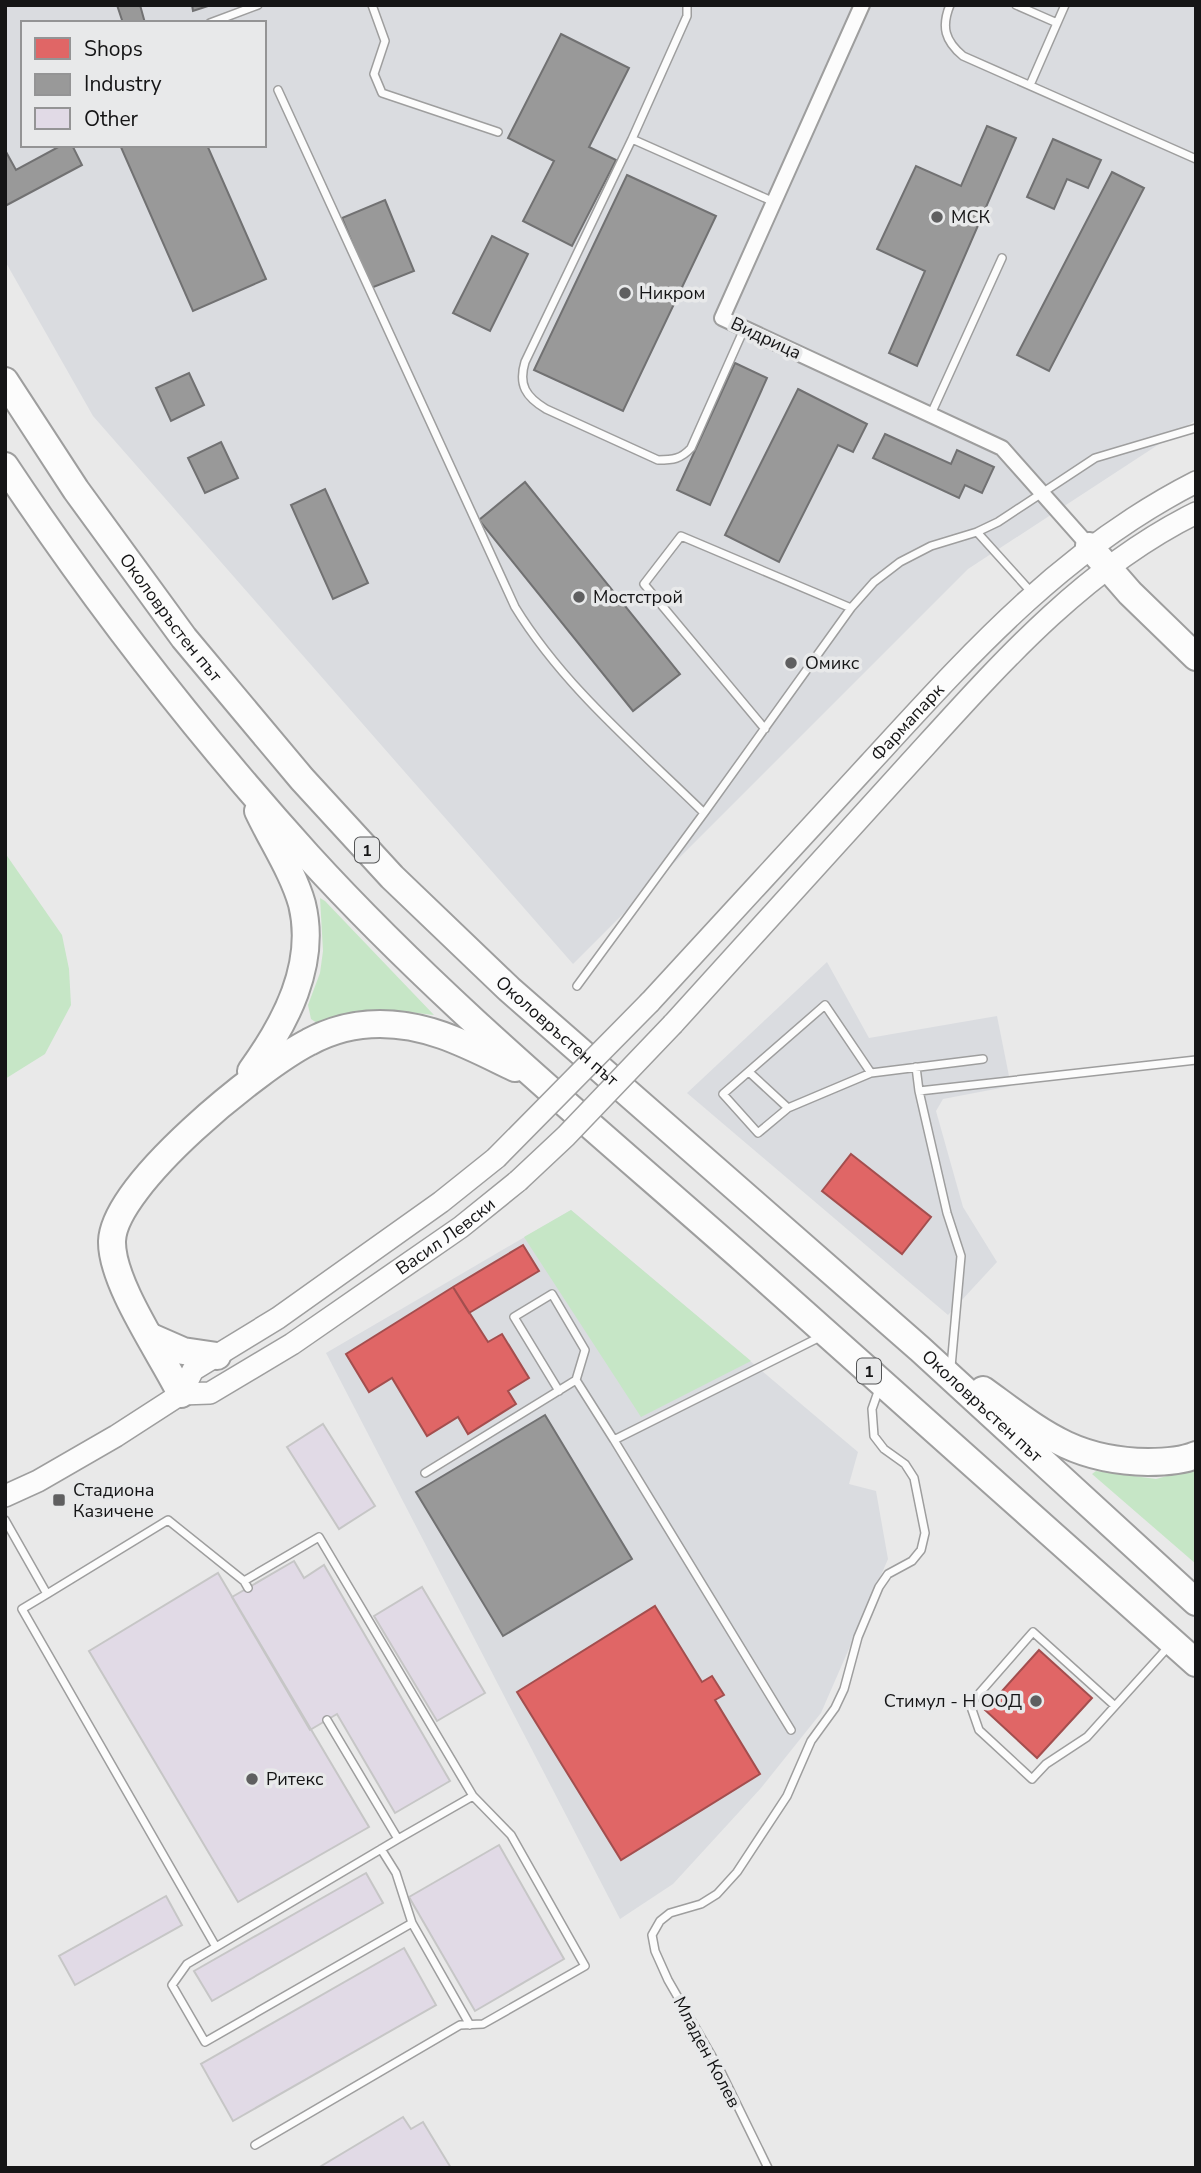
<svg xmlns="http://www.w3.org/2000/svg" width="1201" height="2173" font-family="'Nunito Sans',sans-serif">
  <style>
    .built { fill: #dadce0; fill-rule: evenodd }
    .green { fill: #c6e6c6 }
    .shops { fill: #e06666; stroke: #a34e4e; stroke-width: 2 }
    .industry { fill: #999; stroke: #717172; stroke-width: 2 }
    .building { fill: #e1dae6; stroke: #c6c6c6; stroke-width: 2 }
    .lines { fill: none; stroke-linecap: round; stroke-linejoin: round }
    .lane-casing { stroke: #9e9e9e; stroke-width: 10 }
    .street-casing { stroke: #9e9e9e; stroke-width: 18 }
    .secondary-casing { stroke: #9e9e9e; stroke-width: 24 }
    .highway-casing { stroke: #9e9e9e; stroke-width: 30 }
    .lane { stroke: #fcfcfc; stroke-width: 7 }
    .street { stroke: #fcfcfc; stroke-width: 14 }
    .secondary { stroke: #fcfcfc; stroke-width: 21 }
    .highway { stroke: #fcfcfc; stroke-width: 26 }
    .secondary-bridge-casing { stroke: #9e9e9e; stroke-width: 24; stroke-linecap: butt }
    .secondary-bridge { stroke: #fcfcfc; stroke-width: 21 }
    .poi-dot { fill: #5f5f60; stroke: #e8e9ea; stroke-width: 2.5 }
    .labels { text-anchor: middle; stroke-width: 7; stroke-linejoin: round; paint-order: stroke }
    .shield { fill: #e8e9ea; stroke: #545556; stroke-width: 2 }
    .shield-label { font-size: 16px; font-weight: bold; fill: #151516 }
    .poi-label { font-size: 18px; fill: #151516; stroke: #e8e9ea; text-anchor: start }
    .street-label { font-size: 18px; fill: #151516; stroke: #e8e9ea }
  </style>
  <rect width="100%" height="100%" fill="#e9e9e9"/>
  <path class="built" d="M5,5H1196V420L968,569L573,964L93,416L5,261ZM23,23H264V145H23Z
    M827,962L869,1038L997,1016L1011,1086L943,1099L936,1111L963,1207L997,1262L948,1315L687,1093Z
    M571,1210L858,1452L849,1484L876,1491L888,1559L821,1713L761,1788L673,1884L620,1919L326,1353Z"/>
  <path class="green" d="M5,853L62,935L69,969L71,1005L45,1054L5,1079Z
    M320,898L325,901L434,1015L400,1011L360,1014L320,1025L311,1019L308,1005L320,973L323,951Z
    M571,1210L751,1361L641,1417L524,1237Z
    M1196,1468V1564L1092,1474L1096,1471L1156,1479Z"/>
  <path class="shops" d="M851,1154L931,1217L902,1254L822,1191Z
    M523,1245L539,1271L469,1313L453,1287Z
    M453,1287L488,1342L502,1334L529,1378L508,1391L516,1404L468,1434L458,1417L427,1436L392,1378L369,1392L346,1354Z
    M655,1606L702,1682L712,1676L724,1695L715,1700L760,1774L621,1860L517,1692Z
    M1039,1650L1092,1698L1037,1758L985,1710Z"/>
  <path class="industry" d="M117,5H140L145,23H123Z
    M192,5H211L193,11Z
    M561,34L629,68L589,147L616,160L572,246L523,221L554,161L508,138Z
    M987,126L1016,138L917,366L889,353L925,271L877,249L916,166L961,186Z
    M1053,139L1101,160L1088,188L1067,179L1054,209L1027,197Z
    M62,145H72L82,165L5,206V150L16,170Z
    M120,145H207L266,279L193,311Z
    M1112,172L1144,188L1049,371L1017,355Z
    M627,175L716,216L623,411L534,370Z
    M385,200L414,271L371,288L342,218Z
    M492,236L528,254L490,331L453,313Z
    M735,363L767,378L710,505L677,490Z
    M189,373L204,405L171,421L156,388Z
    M798,389L867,424L853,452L838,445L779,562L725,535Z
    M885,434L951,464L957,450L994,467L982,493L965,485L959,498L873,458Z
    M221,442L238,478L205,493L188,458Z
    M525,482L680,674L633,711L479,520Z
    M325,489L368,583L333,599L291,505Z
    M545,1415L632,1559L503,1636L416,1492Z"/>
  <path class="building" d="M323,1424L375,1506L339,1529L287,1447Z
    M294,1561L304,1578L324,1565L450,1781L395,1813L337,1714L310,1730L232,1597Z
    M218,1573L369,1827L238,1902L89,1651Z
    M422,1587L485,1693L437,1721L374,1616Z
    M499,1845L564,1959L475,2011L409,1897Z
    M366,1873L383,1903L212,2001L194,1971Z
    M166,1896L182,1925L75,1985L59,1956Z
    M404,1948L436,2005L233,2121L201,2064Z
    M403,2117L411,2129L423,2122L451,2168H318Z"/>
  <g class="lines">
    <g class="lane-casing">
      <path id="lane" d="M372,5L385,41L374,74L382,93L498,132
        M950,5C941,27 945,41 963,56L1196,159
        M1016,5L1057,23
        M210,23L258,5
        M1030,85L1065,5
        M278,90L515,607C564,687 638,748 704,813L851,608L874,582L900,562L931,546L977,532L998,522L1095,458L1196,428
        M632,139L687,16V5
        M744,329L691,448C681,459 673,460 658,460L546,409C526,397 518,385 525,362L632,139L774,202
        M931,414L1002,258
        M977,532L1033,594
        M765,729L644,584L681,536L851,608
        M577,986L704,813
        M916,1067L919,1091
        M749,1072L788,1108L758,1133L723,1094L825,1005L871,1073
        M788,1108L871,1073L983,1059
        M951,1367L961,1256L947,1213L919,1091L1196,1060
        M559,1391L514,1317L552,1294L585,1350L576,1380
        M425,1473L576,1380L614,1440
        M5,1520L47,1594L168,1520L244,1581L248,1588
        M244,1581L319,1537L473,1796L398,1839
        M47,1594L22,1609L216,1947L398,1839L327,1720
        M1115,1706L1033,1632L970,1704L979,1730L1032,1779L1046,1764L1087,1737L1170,1645
        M791,1730L614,1440L822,1336
        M381,1849L396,1873L412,1923L470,2025
        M216,1947L187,1964L172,1985L205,2042L412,1923
        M255,2145L460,2025L483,2024L585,1966L511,1835L473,1796
        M768,2168L721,2072L668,1980L655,1951L652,1935L660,1921L670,1913L701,1904L717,1894L737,1872L787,1796L811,1741L835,1708L844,1689L858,1637L879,1587L888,1574L912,1561L921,1550L925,1533L914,1478L905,1464L884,1449L874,1436L872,1409L880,1386"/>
    </g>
    <g class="street-casing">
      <path id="street" d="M862,5L722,318L1002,448L1089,546"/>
    </g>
    <g class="secondary-casing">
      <g id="secondary">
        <path id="s1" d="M650,1002C723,923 796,843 869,764C969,655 1062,550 1196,482"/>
        <path d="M673,1024C748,941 823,858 898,776C987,679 1076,572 1196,513"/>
        <path id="s2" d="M181,1394L210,1393L292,1344L461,1227L518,1181"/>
        <path d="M5,1496L38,1481L116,1436L181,1394L193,1370L278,1318L441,1202L496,1158"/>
      </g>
    </g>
    <g class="highway-casing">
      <g id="highway">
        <path id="s3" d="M5,381L76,490L184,638L302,779L392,877L509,989L920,1349L1196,1602"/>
        <path d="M5,466C96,603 198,734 308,856C443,1004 601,1133 751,1266C900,1398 1047,1531 1196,1663"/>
        <path d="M1089,546L1130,593L1196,657"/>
        <path d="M251,1071C285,1024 317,965 302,904C293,872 272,841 258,811"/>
        <path d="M151,1337L183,1351L217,1356"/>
        <path d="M983,1390C1041,1432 1073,1461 1148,1462C1163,1462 1182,1461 1196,1455"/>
        <path d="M181,1394C162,1355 111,1283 112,1241C114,1184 260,1067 309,1042C331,1030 356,1024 380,1024C431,1024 471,1047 515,1068"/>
      </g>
    </g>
    <use href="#lane" class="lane"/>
    <use href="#street" class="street"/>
    <use href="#secondary" class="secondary"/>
    <use href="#highway" class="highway"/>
    <g class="secondary-bridge-casing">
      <path id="secondary-bridge" d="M496,1158L650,1002
        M518,1181L566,1136L673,1024"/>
    </g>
    <use href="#secondary-bridge" class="secondary-bridge"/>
  </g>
  <g class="poi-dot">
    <circle cx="937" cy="217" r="7"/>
    <circle cx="625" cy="293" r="7"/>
    <circle cx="579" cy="597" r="7"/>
    <circle cx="791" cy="663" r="7"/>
    <rect x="52" y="1493" width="14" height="14" rx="3.5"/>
    <circle cx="1036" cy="1701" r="7"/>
    <circle cx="252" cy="1779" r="7"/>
  </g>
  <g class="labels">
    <g class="shield">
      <rect x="355" y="837.5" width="24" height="25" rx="5"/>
      <rect x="857" y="1358.5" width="24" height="25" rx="5"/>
    </g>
    <g class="shield-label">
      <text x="367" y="856">1</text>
      <text x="869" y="1377">1</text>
    </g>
    <g class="poi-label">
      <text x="951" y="223">МСК</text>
      <text x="639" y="299">Никром</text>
      <text x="593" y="603">Мостстрой</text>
      <text x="805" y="669">Омикс</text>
      <text x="73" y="1496">Стадиона<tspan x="73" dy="21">Казичене</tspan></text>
      <text x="1022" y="1707" text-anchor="end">Стимул - Н ООД</text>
      <text x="266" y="1785">Ритекс</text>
    </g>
    <g class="street-label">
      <text transform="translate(766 338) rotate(25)" y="6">Видрица</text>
      <text dy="6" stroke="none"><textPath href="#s3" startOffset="289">Околовръстен път</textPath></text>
      <text dy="6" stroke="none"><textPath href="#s1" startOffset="380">Фармапарк</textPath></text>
      <text dy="6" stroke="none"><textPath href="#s3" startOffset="856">Околовръстен път</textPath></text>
      <text dy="6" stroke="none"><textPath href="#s2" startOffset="312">Васил Левски</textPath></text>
      <text dy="6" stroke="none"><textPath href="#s3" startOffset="1423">Околовръстен път</textPath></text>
      <text transform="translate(707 2052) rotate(62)" y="6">Младен Колев</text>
    </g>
  </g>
  <rect width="1201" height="2173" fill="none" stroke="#151516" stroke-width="14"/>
  <rect x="21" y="21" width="245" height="126" fill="#e8e9ea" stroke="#949495" stroke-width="2"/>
  <rect x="35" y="38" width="35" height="21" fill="#e06666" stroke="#949495" stroke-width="2"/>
  <text x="84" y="56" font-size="21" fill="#151516">Shops</text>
  <rect x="35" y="74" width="35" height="21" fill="#999999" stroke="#949495" stroke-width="2"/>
  <text x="84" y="91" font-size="21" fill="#151516">Industry</text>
  <rect x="35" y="108" width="35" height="21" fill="#e1dae6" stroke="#949495" stroke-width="2"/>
  <text x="84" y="126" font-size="21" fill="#151516">Other</text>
</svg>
